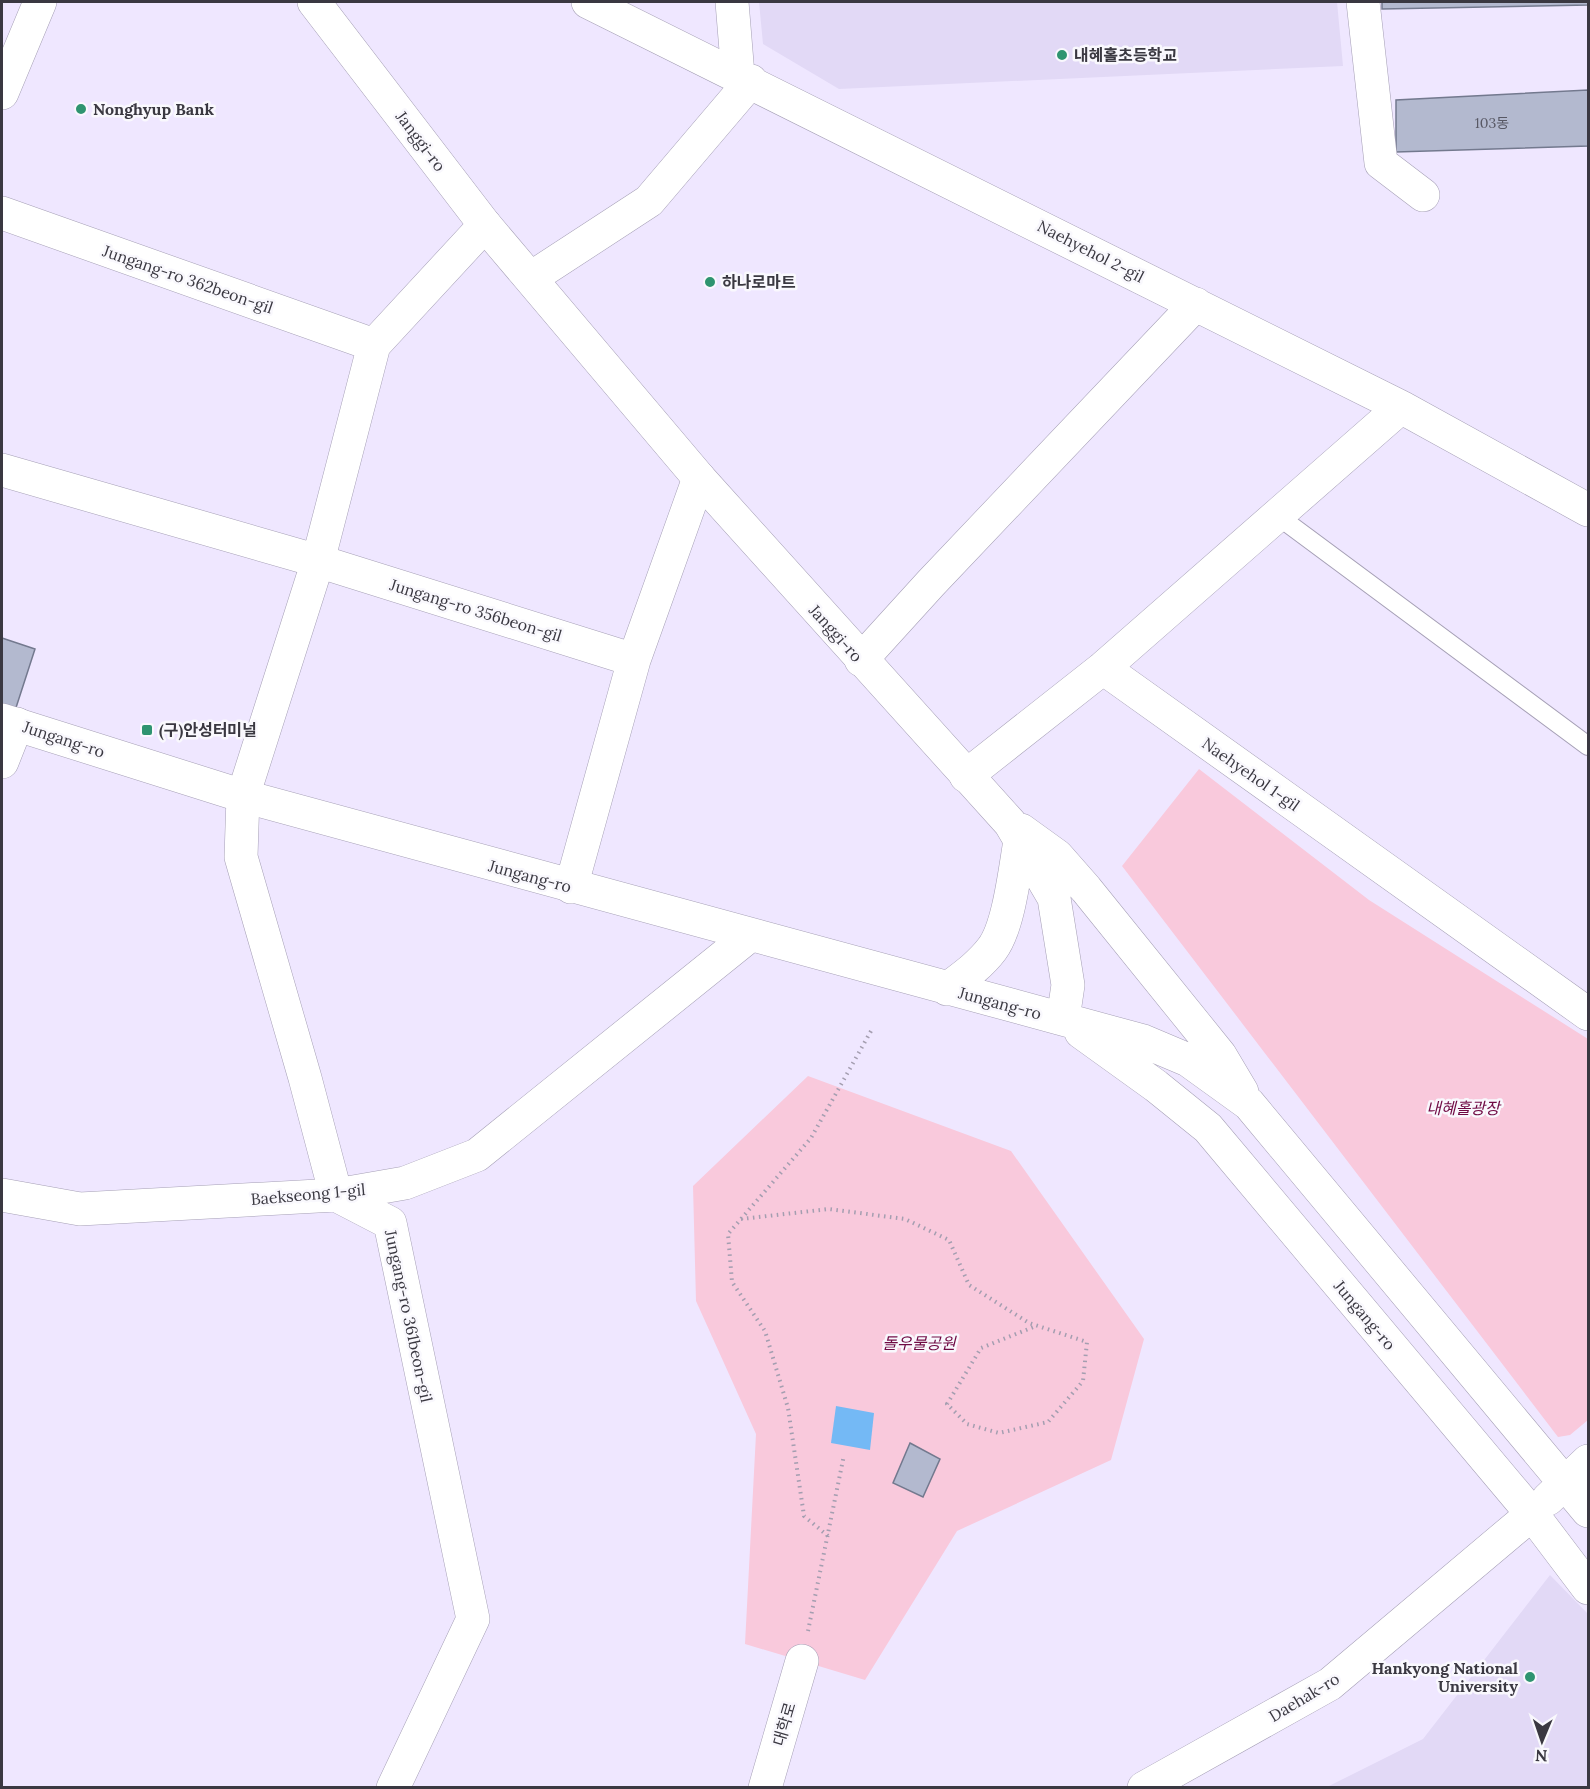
<svg xmlns="http://www.w3.org/2000/svg" width="1590" height="1789" font-family="Lora,'Noto Sans KR',serif">
  <style>
    .built { fill: #e2d9f6 }
    .green { fill: #f9c9dc }
    .water { fill: #74b9f5 }
    .building { fill: #b3b9cf; stroke: #73798e; stroke-width: 1.5 }
    .lines { fill: none; stroke-linecap: round; stroke-linejoin: round }
    .lane-casing { stroke: #a6a0b6; stroke-width: 20 }
    .street-casing { stroke: #a6a0b6; stroke-width: 34 }
    .secondary-casing { stroke: #a6a0b6; stroke-width: 34 }
    .path { stroke: #a49eb0; stroke-width: 4; stroke-dasharray: 1.5 4.5; stroke-linecap: butt }
    .lane { stroke: #fff; stroke-width: 18 }
    .street { stroke: #fff; stroke-width: 33 }
    .secondary { stroke: #fff; stroke-width: 33 }
    .poi-dot { fill: #2e9470; stroke: #f9f8fd; stroke-width: 2 }
    .labels { text-anchor: middle; stroke-width: 5; stroke-linejoin: round; paint-order: stroke }
    .number-label { font-size: 14px; fill: #585864 }
    .poi-label { font-size: 16px; font-weight: bold; fill: #3a3841; stroke: #f9f8fd; text-anchor: start }
    .street-label { font-size: 16px; fill: #3a3841; stroke: #f9f8fd }
    .park-label { font-size: 16px; font-style: italic; fill: #6f0943; stroke: #f9f8fd }
  </style>
  <rect width="100%" height="100%" fill="#efe7ff"/>
  <path class="built" d="M759,2H1337L1343,66L839,89L763,44Z
    M1550,1575L1588,1614V1787H1327L1423,1739Z"/>
  <path class="green" d="M1199,769L1369,900L1588,1039V1420L1570,1435L1558,1437L1122,866Z
    M808,1076L1011,1151L1144,1339L1111,1460L957,1531L865,1680L745,1644L756,1434L696,1301L693,1186Z"/>
  <path class="water" d="M836,1406L874,1413L870,1450L831,1443Z"/>
  <path class="building" d="M1382,2H1588V5L1382,9Z
    M1588,90V146L1396,152V100Z
    M2,638L35,649L12,720L2,716Z
    M910,1443L940,1459L923,1497L893,1483Z"/>
  <g class="lines">
    <g class="lane-casing">
      <path id="lane" d="M1278,516L1588,746"/>
    </g>
    <g class="street-casing">
      <path id="street" d="M588,2L1401,407L1588,510
        M732,2L738,75
        M1363,2L1381,163L1423,195
        M2,93L40,2
        M2,213L374,345
        M531,278L649,201L751,81
        M2,470L318,561L634,660
        M861,660L931,583L1196,304
        M1103,668L1588,1014
        M2,762L17,724
        M966,776L1103,668L1401,407
        M571,887L634,660L699,478
        M2,1195L80,1209L336,1195L405,1183L477,1155L749,936
        M393,1788L473,1619L390,1223L336,1195L305,1078L241,857L243,796L318,561L374,345L485,225
        M765,1788L802,1661
        M1144,1788L1330,1684L1532,1514"/>
    </g>
    <g class="secondary-casing">
      <path id="secondary" d="M314,2L485,225L699,478L1010,823L1054,898L1068,985L1063,1019
        M2,720L243,796L1143,1041L1188,1060L1249,1104L1588,1511
        M1021,830L1057,856L1086,889L1220,1055L1242,1092
        M947,989C963,977 980,965 992,949C1009,927 1015,869 1020,841
        M1081,1032L1156,1086L1208,1128L1532,1514L1588,1588
        M1548,1499L1588,1461"/>
    </g>
    <path class="path" d="M741,1219L829,1209L905,1219L949,1240L969,1285L1029,1323L1087,1342L1083,1381L1048,1422L999,1433L967,1424L947,1404L981,1348L1036,1326
      M828,1536L804,1516L788,1408L765,1331L732,1282L728,1234L811,1138L871,1031
      M808,1631L844,1455"/>
    <use href="#lane" class="lane"/>
    <use href="#street" class="street"/>
    <use href="#secondary" class="secondary"/>
  </g>
  <g class="poi-dot">
    <circle cx="1062" cy="55" r="6"/>
    <circle cx="81" cy="109" r="6"/>
    <circle cx="710" cy="282" r="6"/>
    <rect x="141" y="724" width="12" height="12" rx="3"/>
    <circle cx="1530" cy="1677" r="6"/>
  </g>
  <g class="labels">
    <g class="number-label">
      <text x="1492" y="128">103동</text>
    </g>
    <g class="poi-label">
      <text x="1074" y="61">내혜홀초등학교</text>
      <text x="93" y="115">Nonghyup Bank</text>
      <text x="722" y="288">하나로마트</text>
      <text x="159" y="736">(구)안성터미널</text>
      <text x="1518" y="1674" text-anchor="end">Hankyong National<tspan x="1518" dy="18">University</tspan></text>
    </g>
    <g class="street-label">
      <text transform="translate(421 141) rotate(53)" y="6">Janggi-ro</text>
      <text transform="translate(1091 251) rotate(27)" y="6">Naehyehol 2-gil</text>
      <text transform="translate(188 279) rotate(19)" y="6">Jungang-ro 362beon-gil</text>
      <text transform="translate(476 610) rotate(17)" y="6">Jungang-ro 356beon-gil</text>
      <text transform="translate(836 633) rotate(48)" y="6">Janggi-ro</text>
      <text transform="translate(64 739) rotate(18)" y="6">Jungang-ro</text>
      <text transform="translate(1251 774) rotate(35)" y="6">Naehyehol 1-gil</text>
      <text transform="translate(530 876) rotate(15)" y="6">Jungang-ro</text>
      <text transform="translate(1000 1003) rotate(15)" y="6">Jungang-ro</text>
      <text transform="translate(308 1194) rotate(-5)" y="6">Baekseong 1-gil</text>
      <text transform="translate(1365 1315) rotate(50)" y="6">Jungang-ro</text>
      <text transform="translate(409 1316) rotate(78)" y="6">Jungang-ro 361beon-gil</text>
      <text transform="translate(1304 1697) rotate(-31)" y="6">Daehak-ro</text>
      <text transform="translate(784 1724) rotate(-74)" y="6">대학로</text>
    </g>
    <g class="park-label">
      <text x="1463" y="1114">내혜홀광장</text>
      <text x="919" y="1349">돌우물공원</text>
    </g>
  </g>
  <rect width="1590" height="1789" fill="none" stroke="#3a3841" stroke-width="6"/>
  <g transform="translate(1542 1741) rotate(182)" stroke="#f9f8fd" stroke-width="4.5" paint-order="stroke">
  <path d="M0-4.5L10 22L0 15L-10 22Z" fill="#3a3841"/>
  <text y="-9" font-size="16" font-weight="bold" text-anchor="middle" fill="#3a3841">N</text>
  </g>
</svg>
